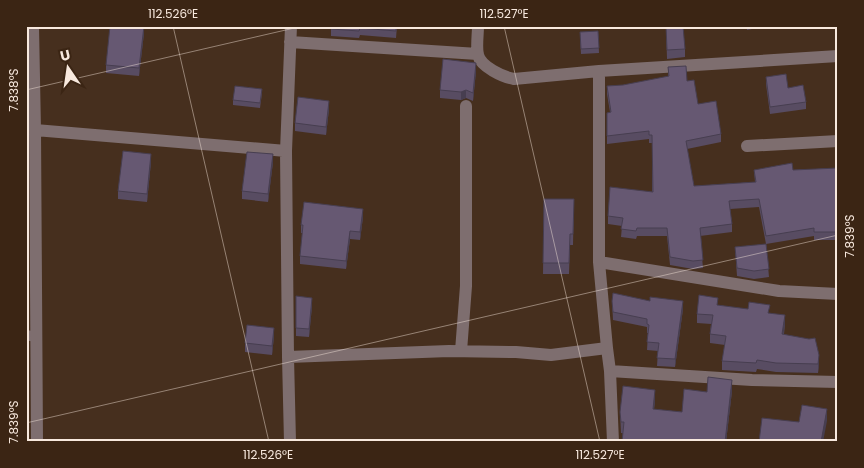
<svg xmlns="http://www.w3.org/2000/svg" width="864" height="468" font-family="Poppins,sans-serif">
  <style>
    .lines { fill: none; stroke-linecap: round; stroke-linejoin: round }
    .service { stroke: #7e6e6f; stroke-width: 10 }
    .minor { stroke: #7e6e6f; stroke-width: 12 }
    .wall { fill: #584c62 }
    .shaded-wall { fill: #473e50 }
    .building { fill: #665872; stroke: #473e50 }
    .ticks { fill: none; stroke: #f8e9de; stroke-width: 1; stroke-opacity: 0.45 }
    .neatline { fill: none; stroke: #f8e9de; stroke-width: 2 }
    .ticks-label { font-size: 12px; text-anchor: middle; fill: #f8e9de }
  </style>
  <rect width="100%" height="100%" fill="#462f1e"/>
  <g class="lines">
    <path class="service" d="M26,335L36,337"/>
    <path class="minor" d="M33,26L35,130
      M291,26L286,151L288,357L449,351L516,352L551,355L607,348
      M478,26C478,35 476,47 478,55C481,67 503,77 514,79L599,71L838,56
      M290,42L478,54
      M599,71V262L607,348L610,371L613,442
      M747,146L838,141
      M599,262L779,291L838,294
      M461,351L466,286V106
      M288,357L290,442
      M610,371L752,380L838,382
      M37,442L35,130L286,151"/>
  </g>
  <path class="wall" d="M397,26L396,38L360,35L359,38L331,36V29Z
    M666,26L685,49V57L667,59Z
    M747,26H767L747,30Z
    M835,26H838V36Z
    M598,31L599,53L581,54L580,36Z
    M144,33L139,76L106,73V65Z
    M668,67L687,81L698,104L721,134V142L687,149L694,186L755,182L754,170H793L838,168V240H814V236L766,244L769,277L754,279L737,276L735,247L766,244L759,207L730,209L732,224V232L700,236L703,268L693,269L670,265L667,236H637L636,239L621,237L622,226L608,224V216L652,192V143H649V139L607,144V113L610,112L607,94V86L623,85L668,77Z
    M476,71L473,101L466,98L461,100L440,98V90Z
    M766,77L788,88L806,102V109L770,114L766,84Z
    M262,93L260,108L233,105V100Z
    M329,109L326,135L295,131V123Z
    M151,162L147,202L118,199V191Z
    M273,162L268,202L242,199V191Z
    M544,199H574L573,245H570L569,274H543Z
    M363,217L360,240L350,239L346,269L300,264V256L303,233H301V225Z
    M296,296L312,306L309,337L296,336Z
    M612,301L683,309L675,367L657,366L658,351L647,350L648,333H647V327L613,320Z
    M718,305L770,313L785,324L784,334L819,364L818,373L776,372L757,369L756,372L722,370V361L725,345L710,343V334L711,324L697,323V314Z
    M274,336L272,355L245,352V343Z
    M732,391L726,442L621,433L620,412L655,401L654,409L682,412L707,392Z"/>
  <path class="shaded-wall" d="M144,26V33L139,76V68Z
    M476,63V71L473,101V93Z
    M466,90V98L461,100V92Z
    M329,101V109L326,135V127Z
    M151,154V162L147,202V194Z
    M273,154V162L268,202V194Z
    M363,209V217L360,240V232Z
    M350,231V239L346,269V261Z
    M312,298V306L309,337V329Z
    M683,301V309L675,367V359Z
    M785,315V324L782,343V334Z
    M274,328V336L272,355V346Z
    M819,355V364L818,373V364Z
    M732,380V391L726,442H725Z
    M655,390V401L653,420V409Z
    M827,409V421L823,442H821Z"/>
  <path class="building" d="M110,26H144L139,68L106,65Z
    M331,26H396V31L360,28L359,31L331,29Z
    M666,26H683L685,49L667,50Z
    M598,31L599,48L581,49L580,32Z
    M443,59L476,63L473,93L466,90L461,92L440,90Z
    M686,66L687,81L694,80L698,104L716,101L721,134L686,141L694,186L756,182L754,170L792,163L793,170L838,168V232H814V228L766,236L759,199L729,201L732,224L700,228L703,260L693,261L670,257L667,228H637L636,231L621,229L623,218L608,216L610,187L653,192L652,135H649V131L607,136V113L611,112L607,86L623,85L669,76L668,67Z
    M786,74L788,88L803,85L806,102L770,107L766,77Z
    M235,86L262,89L260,103L233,100Z
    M298,97L329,101L326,127L295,123Z
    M123,151L151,154L147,194L118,191Z
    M247,152L273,154L268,194L242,191Z
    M544,199H574L573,234H570L569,263H543Z
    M304,202L363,209L360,232L350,231L346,261L300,256L303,225H301Z
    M766,244L769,269L754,271L737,268L735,247Z
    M613,293L650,301V297L683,301L675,359L657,358L659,343L647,342L649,325L647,324V319L613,312L612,301Z
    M699,295L718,298L717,305L748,309L749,302L770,305L768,313L785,315L782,334L809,339L815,338L819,355L818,364L776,363L757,360L756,363L722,361L726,336L710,334L713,315L697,314Z
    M296,296L312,298L309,329L296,328Z
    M247,325L274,328L272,346L245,343Z
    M708,377L732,380L725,442H622L624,422H621L620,412L623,386L655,390L653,409L682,412L684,389L707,392Z
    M802,405L827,409L821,442H759L762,418L799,422Z"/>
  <path class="ticks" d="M173,26L269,442M504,26L600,442M836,26L838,35M26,90L303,26M26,423L838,235"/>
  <rect width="864" height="468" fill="none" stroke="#3b2514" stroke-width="55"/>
  <g transform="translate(68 68) rotate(347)" stroke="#3b2514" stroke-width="4" paint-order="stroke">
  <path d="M0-4L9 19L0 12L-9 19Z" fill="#f8e9de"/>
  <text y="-8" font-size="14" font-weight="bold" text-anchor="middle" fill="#f8e9de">U</text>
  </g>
  <rect x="28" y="28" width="808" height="412" class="neatline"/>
  <g class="ticks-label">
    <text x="173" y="18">112.526°E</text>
    <text x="504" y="18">112.527°E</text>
    <text transform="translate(14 90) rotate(-90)" y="4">7.838°S</text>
    <text transform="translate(850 236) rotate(-90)" y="4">7.839°S</text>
    <text transform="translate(14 422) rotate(-90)" y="4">7.839°S</text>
    <text x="268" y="459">112.526°E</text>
    <text x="600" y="459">112.527°E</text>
  </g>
</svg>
